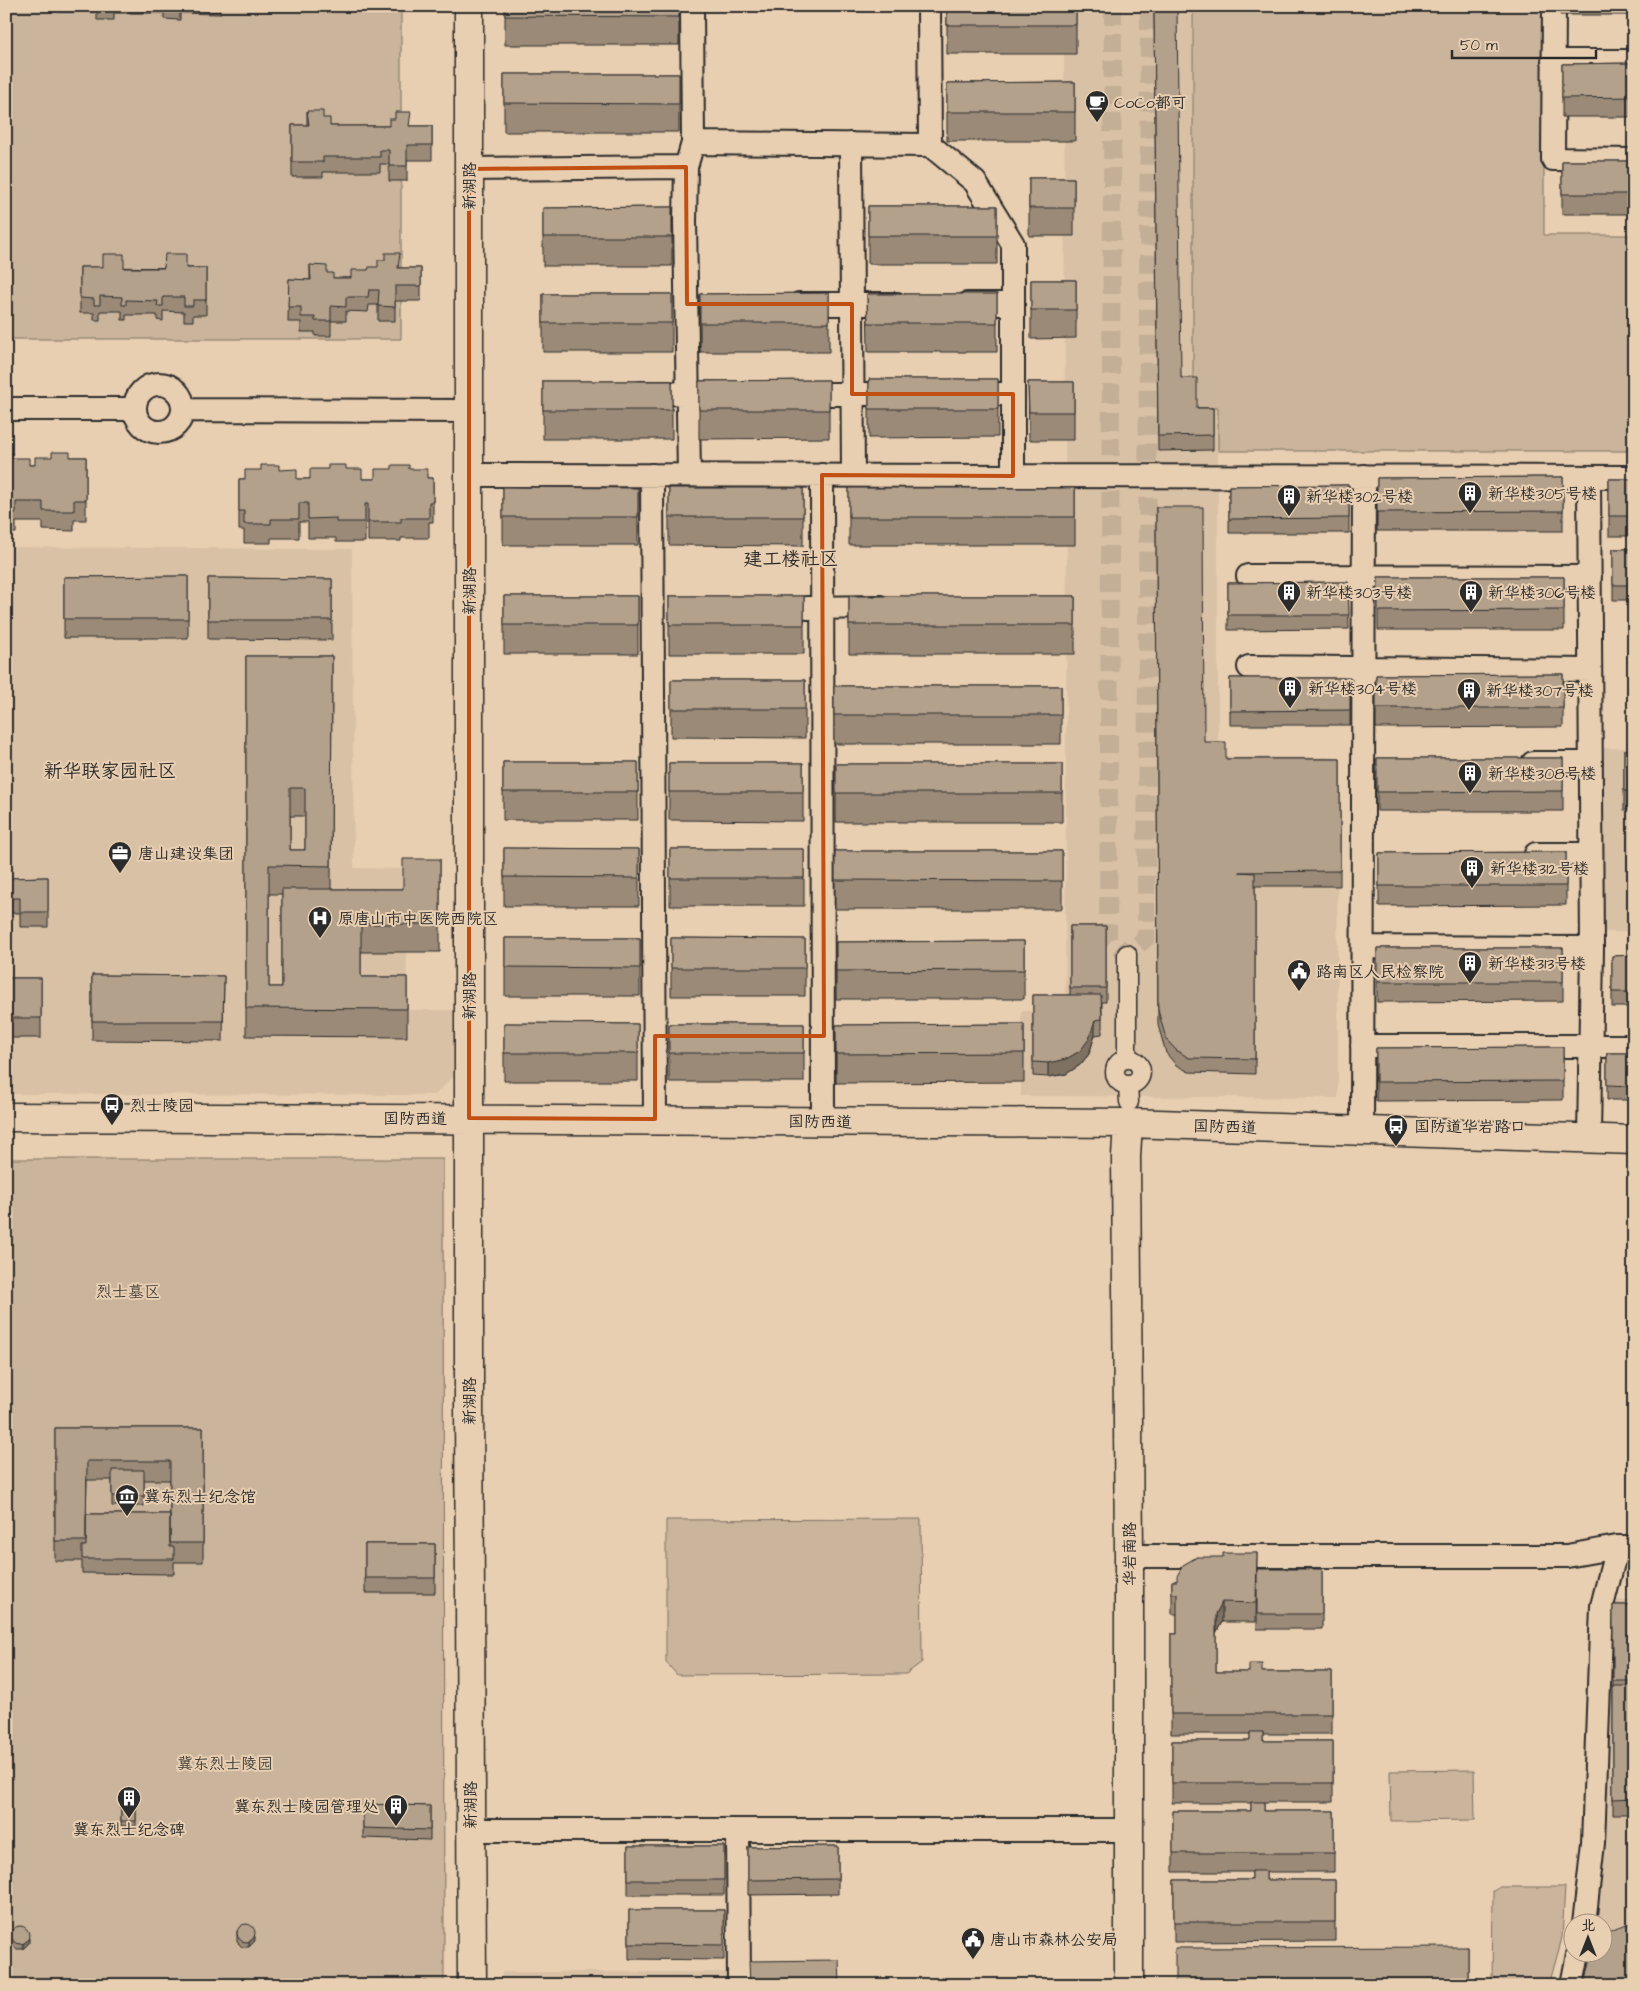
<svg xmlns="http://www.w3.org/2000/svg" width="1640" height="1991" font-family="'Architects Daughter','LXGW WenKai TC',sans-serif">
  <style>
    .built { fill: #d9c1a6 }
    .green { fill: #cab49b; stroke: #7a7063 }
    .lines { fill: none; stroke-linecap: round; stroke-linejoin: round }
    .pedestrian-tunnel { stroke: #c3ae96; stroke-width: 18; stroke-dasharray: 18 9; stroke-linecap: butt }
    .pedestrian-casing { stroke: #2b2b2b; stroke-width: 21 }
    .minor-casing { stroke: #2b2b2b; stroke-width: 26 }
    .tertiary-casing { stroke: #2b2b2b; stroke-width: 31 }
    .pedestrian { stroke: #e9cfb1; stroke-width: 18 }
    .minor { stroke: #e9cfb1; stroke-width: 22 }
    .tertiary { stroke: #e9cfb1; stroke-width: 28 }
    .wall { fill: #9b8a78; stroke: #2b2b2b; fill-rule: evenodd }
    .shaded-wall { fill: #7e7162; stroke: #2b2b2b }
    .building { fill: #b4a18c; stroke: #2b2b2b; fill-rule: evenodd }
    .marked { fill: none; stroke: #c25012; stroke-width: 4; stroke-linejoin: round }
    .labels { text-anchor: middle; stroke-width: 4; stroke-linejoin: round; paint-order: stroke }
    .poi-label { font-size: 16px; fill: #2b2b2b; stroke: #e9cfb1; text-anchor: start }
    .street-label { font-size: 16px; fill: #2b2b2b; stroke: #e9cfb1 }
    .park-label { font-size: 16px; fill: #43403c; stroke: #e9cfb1 }
    .quarter-label { font-size: 19px; fill: #2b2b2b; stroke: #e9cfb1 }
  </style>
  <rect width="100%" height="100%" fill="#e9cfb1"/>
  <filter id="ink" filterUnits="userSpaceOnUse"><feTurbulence type="fractalNoise" baseFrequency=".02" numOctaves="2"/><feDisplacementMap in="SourceGraphic" scale="10" xChannelSelector="R" yChannelSelector="G"/><feConvolveMatrix kernelMatrix="1 2 1 2 8 2 1 2 1" color-interpolation-filters="sRGB"/></filter>
  <g filter="url(#ink)">
    <path class="built" d="M1064,6H1192L1193,407L1218,408V757H1337L1338,1098L1021,1096V1011H1065L1067,490L1065,461Z
      M6,547L352,549L354,868L406,869L407,1010H455V1075L435,1095L6,1094Z
      M1601,748H1634V932H1600Z
      M1610,1600H1634V1985H1582L1589,1954H1602V1924L1594,1923L1608,1808Z
      M502,1972H735V1985H502Z"/>
    <path class="green" d="M6,6H401V339H6Z
      M1193,6H1544V235H1634V451H1218V408H1193Z
      M6,1159H443L444,1985H6Z
      M921,1519L922,1662L906,1674L677,1675L666,1662V1520Z
      M1474,1770L1475,1820L1391,1821L1390,1771Z
      M1499,1887H1565L1562,1938L1549,1985H1492L1493,1891Z"/>
    <g class="lines">
      <path class="pedestrian-tunnel" d="M1113,6L1108,938L1127,954L1146,938L1149,6"/>
      <g class="pedestrian-casing">
        <path id="pedestrian" d="M1127,954V1059
          M1115 1072a13 13 0 1 1 26 0a13 13 0 1 1-26 0Z
          M1128,1085L1129,1102"/>
      </g>
      <g class="minor-casing">
        <path id="minor" d="M929,6L930,145L975,182L1013,244V394
          M1554,6L1553,159L1634,160
          M1553,61H1634
          M693,143L930,145
          M851,144L853,475
          M469,169L686,167
          M799,304H897
          M967,304H1013
          M135 408a24 24 0 1 1 48 0a24 24 0 1 1-48 0Z
          M641,393L729,394
          M799,394H899
          M969,394H1013V476
          M6,409H135
          M183,410L469,411
          M469,475L1634,477
          M652,475L655,1119
          M689,475L685,221L686,167L693,143L692,6
          M822,475L823,1121
          M1248,576L1590,577
          M807,608L880,607
          M1249,667L1590,670
          M1533,763H1591
          M1536,854H1591
          M1363,947L1592,948
          M1362,1046H1634
          M1362,1131L1364,476
          M1589,1138L1592,948L1589,477
          M1129,1556H1567L1617,1547H1634
          M471,1830H1130
          M738,1830L739,1985
          M1584,1924L1593,1843L1602,1606L1617,1547
          M1572,1985L1578,1954"/>
      </g>
      <g class="tertiary-casing">
        <path id="tertiary" d="M469,6V1403L472,1985
          M6,1117L1128,1123L1634,1140
          M1128,1123L1126,1156L1129,1556V1985"/>
      </g>
      <use href="#pedestrian" class="pedestrian"/>
      <use href="#minor" class="minor"/>
      <use href="#tertiary" class="tertiary"/>
    </g>
    <path class="wall" d="M58,6H220V14L180,13V20L164,19V13H114V20H97V12H58Z
      M505,6H679V45H505Z
      M947,6H1076V54H947Z
      M1154,6L1181,378L1197,408H1213V450L1158,451Z
      M1560,6H1634V15H1560Z
      M1634,63V117H1562V64Z
      M504,74H679V132H504Z
      M1075,82V141H947V83Z
      M307,111L323,118L330,126H432V160H407V181H389V164H380V172H323V177H292V125H307Z
      M1562,161H1634V214H1562Z
      M1029,178H1074V236H1029Z
      M868,206H997V264H868Z
      M672,207V266H543V208Z
      M310,265L327,273L333,278H351L368,270L400,268H421V301H395V321H378V305H369L368,312L346,311V321H331V336H315V332H301V322H288L289,279L310,280Z
      M80,267L206,268V315H193V321H184V312L163,311V321L157,320V315H126V320H122V311H100V320H94V313H80Z
      M1031,280H1076V338L1031,339Z
      M829,293V352H700V294Z
      M543,294H672V352H543Z
      M867,294H997V352H868Z
      M869,379H998V437L869,438Z
      M829,380V438L699,439V381Z
      M543,381H672V439H543Z
      M1028,382H1074V440H1029Z
      M6,453L12,458L29,465H35L70,457H86V520H74V531L43,530V522H16V533H6Z
      M346,469L362,479H375L409,469L427,478H433V522H429V538H401V541H368V523H365V542H336V538H308V522H299V538H271V543H244V530H239V479H245L279,470L297,479H310Z
      M1563,477V531H1377V478Z
      M1609,479H1634V536H1609Z
      M1349,485V533H1229V486Z
      M503,487L638,488V545H503Z
      M669,488H803V546L669,545Z
      M849,488H1075V545H849Z
      M1156,507L1204,742L1226,759H1340V886H1255V1074L1189,1072L1176,1065L1166,1053L1158,1025Z
      M1613,549H1634V600H1613Z
      M188,576V638H64V577Z
      M1378,577H1564V630H1378Z
      M208,578L332,579V640L208,639Z
      M1348,582L1349,629L1228,630V583Z
      M504,596H638V654H504Z
      M669,596H804V654H669Z
      M849,596H1075V654H849Z
      M246,656H332L331,889H403L440,859V952H361V977H407V1037L246,1036ZM290,816H305V850H290ZM269,894H282V987H269Z
      M1563,674V727L1376,728V675Z
      M1230,678H1350V725H1230Z
      M671,680H805V738L671,737Z
      M834,686H1061V744H834Z
      M1624,750H1634V810H1624Z
      M1377,758H1563V811H1377Z
      M503,762H638V820H503Z
      M669,763H803V821L669,820Z
      M836,764H1062V822H836Z
      M504,848L639,849V906H504Z
      M670,849H804V906H670Z
      M835,851H1062V909H835Z
      M1566,852V905L1379,906V853Z
      M48,877V927H20V913H6V878Z
      M1070,926H1106V1002H1102V1034L1095,1035L1089,1054L1080,1065L1066,1074L1048,1077L1033,1076V995H1070Z
      M505,938H640V996H505Z
      M671,938L805,939V996H671Z
      M1024,941V999H836V942Z
      M1377,948H1563V1001L1377,1002Z
      M1634,955V1007H1612V956Z
      M92,975L224,976L223,1041L92,1040Z
      M6,978H41V1038H6Z
      M504,1023L638,1024V1081H504Z
      M669,1024H804V1082H669Z
      M1024,1024V1082L836,1083V1025Z
      M1563,1047V1100L1376,1101V1048Z
      M1607,1053H1634V1100H1607Z
      M55,1428H203V1562H174V1574L82,1573V1561H55ZM87,1480H112V1506H144V1480H170V1514H86Z
      M365,1544H435V1593H365Z
      M1257,1553L1256,1622H1222L1216,1633V1672H1332V1734H1263V1741H1333V1802H1264V1811H1334V1872H1266V1880H1335V1941L1174,1942V1880H1252V1872H1173V1811H1251V1803H1172V1741H1250V1734H1171V1634H1177V1614H1172V1581H1177L1223,1557Z
      M1257,1569H1322V1629H1257Z
      M1613,1605H1634V1813L1630,1814H1613Z
      M363,1804L430,1806V1840L363,1838Z
      M121,1806H136V1826H121Z
      M628,1846H724V1895H628Z
      M838,1846V1894L748,1895V1847Z
      M629,1910H724V1960L629,1959Z
      M237,1931L255,1941L249,1947H242L237,1942Z
      M11,1932L29,1943L23,1949H17L11,1944Z
      M1468,1947V1985H1175Z"/>
    <path class="shaded-wall" d="M1095,1020V1035L1089,1054L1080,1065L1066,1074L1048,1077V1063Z
      M1222,1602V1622L1216,1633V1614Z
      M255,1936V1941L249,1947V1942Z
      M29,1938V1943L23,1949V1944Z"/>
    <path class="building" d="M505,6H679V17L505,16Z
      M947,6H1076V25H947Z
      M1154,6H1177L1181,378H1197V408H1213V435L1158,436Z
      M1634,63V97L1562,98V64Z
      M504,74H679V104L504,103Z
      M1075,82V112H947V83Z
      M307,111H323V118H330V126H389V119H395V112H411L409,126H432V145H407V166H389V150H380V157H323V162H292V125H309Z
      M1562,161H1634V194H1562Z
      M1029,178H1074V208H1029Z
      M868,206H997V236H868Z
      M672,207V237H543V208Z
      M385,253H400L398,268H421V286H395V307L378,306L379,290H369L368,297H346V307L331,306V321H315V317H301V307H288L289,279L311,280L310,265L327,266V273H333V278H351V270H368L369,267H378V260H385Z
      M103,254H124V268H164L165,254H186V268H206V300H193V306H184V297H163V306H157L158,301L126,300V305H122V297L100,296V305H94V299L80,298V267H103Z
      M1031,280H1076V310H1031Z
      M829,293V323H700V294Z
      M543,294H672V323H543Z
      M867,294H997V323H868Z
      M869,379H998V409H869Z
      M829,380V410H699V381Z
      M543,381H672V410H543Z
      M1028,382H1074V412H1029Z
      M52,452H70V457H86V500H74V511H43V502H16V513H6V453H12V458H29V465H35V457H52Z
      M261,465H279V470L297,469V479H310V469H328V465H346V469H362V479H375V469H392V465H409V469H427V478H433V502H429V518H401V522H368V504H365V522H336V518L308,519V503H299V519H271V524H244V511H239V479H245V470H261Z
      M1563,477V511L1377,512V478Z
      M1609,479H1634V516H1609Z
      M1349,485V518L1229,519V486Z
      M503,487L638,488V517H503Z
      M669,488H803V517H669Z
      M849,488H1075V517H849Z
      M1156,507H1203L1204,742H1226V759H1340V871L1239,872L1255,873V1059L1189,1058L1176,1050L1166,1039L1158,1010Z
      M1613,549H1634V585H1613Z
      M188,576V619H64V577Z
      M1378,577H1564V610L1378,611Z
      M208,578L332,579V620H208Z
      M1348,582L1349,615H1228V583Z
      M504,596H638V625H504Z
      M669,596H804V625H669Z
      M849,596H1075V625H849Z
      M246,656H332L331,866L269,865V987H282V889H403V859H440V924H361V977H407V1009L246,1008ZM290,788H305V850H290Z
      M1563,674V708H1376V675Z
      M1230,678H1350V710L1230,711Z
      M671,680H805V709H671Z
      M834,686H1061V715H834Z
      M1624,750H1634V791H1624Z
      M1377,758H1563V791L1377,792Z
      M503,762H638V792H503Z
      M669,763H803V792H669Z
      M836,764H1062V793H836Z
      M504,848L639,849V878L504,877Z
      M670,849H804V878H670Z
      M835,851H1062V881L835,880Z
      M1566,852V886H1379V853Z
      M48,877V912H20V898H6V878Z
      M1070,926H1106V988H1070Z
      M505,938H640V968L505,967Z
      M671,938L805,939V968H671Z
      M1024,941V970L836,971V942Z
      M1377,948H1563V982H1377Z
      M1634,955V992H1612V956Z
      M92,975L224,976L223,1021H92Z
      M6,978H41V1018H6Z
      M1033,995H1101L1102,1019L1095,1020L1089,1039L1080,1051L1066,1059L1048,1063L1033,1062Z
      M504,1023L638,1024V1053H504Z
      M669,1024H804V1053H669Z
      M1024,1024V1053L836,1054V1025Z
      M1563,1047V1081L1376,1082V1048Z
      M1607,1053H1634V1086L1607,1085Z
      M55,1428H203V1543H170V1461H87L86,1541H55Z
      M112,1470H144V1496H112Z
      M86,1514H170V1547H174V1559H82V1546H86Z
      M365,1544H435V1578H365Z
      M1223,1553H1257L1256,1603L1222,1602L1216,1614V1672H1249V1664H1262V1672H1332V1714H1171V1634H1177V1594H1172V1581H1177V1576L1183,1565L1197,1557H1223Z
      M1257,1569H1322V1614H1257Z
      M1613,1605H1634V1681H1613Z
      M1613,1686H1634V1798L1613,1799Z
      M1250,1732H1263V1741H1333V1783H1172V1741H1250Z
      M1251,1802H1264V1811H1334V1853H1173V1811H1251Z
      M363,1804L430,1806V1830L363,1828Z
      M121,1806H136V1821H121Z
      M628,1846H724V1880H628Z
      M838,1846V1879L748,1880V1847Z
      M1252,1871H1266V1880H1335V1922H1174V1880H1252Z
      M629,1910H724V1945L629,1944Z
      M1634,1922V1985H1585L1592,1954H1602V1936L1607,1933L1624,1925Z
      M237 1933a9 9 0 1 1 18 0a9 9 0 1 1-18 0Z
      M11 1935a9 9 0 1 1 18 0a9 9 0 1 1-18 0Z
      M1468,1947V1983H1213V1985H1175V1948Z
      M839,1960L840,1985H750L749,1961Z
      M427,1981V1985H350V1982Z"/>
  </g>
  <path class="marked" d="M686,167L687,304H852V394H1013V476L822,475L824,1036H655V1119L469,1118V169Z"/>
  <defs>
    <g id="cafe-pin" transform="scale(1.25)"><path d="M0 17L-7.5 6A9.5 9.5 0 1 1 7.5 6Z" fill="#2b2b2b" stroke="#e9cfb1"/><path d="M-5.5-4.5H6V0H3Q3 3.5 0 3.5H-2.5Q-5.5 3.5-5.5 0ZM3-3.2v2h1.7v-2ZM-6 4.5H4V6H-6Z" fill="#fff"/></g>
    <g id="building-pin" transform="scale(1.25)"><path d="M0 17L-7.5 6A9.5 9.5 0 1 1 7.5 6Z" fill="#2b2b2b" stroke="#e9cfb1"/><path d="M-4-6H4V6H1V3H-1V6H-4ZM-2.5-4.3h1.7v1.8h-1.7ZM.8-4.3h1.7v1.8H.8ZM-2.5-1h1.7V.8h-1.7ZM.8-1h1.7V.8H.8Z" fill="#fff"/></g>
    <g id="office-pin" transform="scale(1.25)"><path d="M0 17L-7.5 6A9.5 9.5 0 1 1 7.5 6Z" fill="#2b2b2b" stroke="#e9cfb1"/><path d="M-6-3h4V-5.5h4V-3h4V5H-6ZM-1-4.5V-3h2v-1.5ZM-6 0V1H6V0Z" fill="#fff"/></g>
    <g id="hospital-pin" transform="scale(1.25)"><path d="M0 17L-7.5 6A9.5 9.5 0 1 1 7.5 6Z" fill="#2b2b2b" stroke="#e9cfb1"/><path d="M-5-5h3v3.5h4V-5h3V5h-3V1.5h-4V5h-3Z" fill="#fff"/></g>
    <g id="civic-pin" transform="scale(1.25)"><path d="M0 17L-7.5 6A9.5 9.5 0 1 1 7.5 6Z" fill="#2b2b2b" stroke="#e9cfb1"/><path d="M-.6-6.5H3V-4.5H.6V-3L4-1V1h2V6H-6V1h2V-1L-.6-3ZM-1.2 2.5V6h2.4V2.5Z" fill="#fff"/></g>
    <g id="bus-pin" transform="scale(1.25)"><path d="M0 17L-7.5 6A9.5 9.5 0 1 1 7.5 6Z" fill="#2b2b2b" stroke="#e9cfb1"/><path d="M-5-6H5V4H4V6H2V4H-2V6H-4V4H-5ZM-3.5-4V0h7V-4ZM-3.5 1.2v1.5H-2V1.2ZM2 1.2v1.5H3.5V1.2Z" fill="#fff"/></g>
    <g id="museum-pin" transform="scale(1.25)"><path d="M0 17L-7.5 6A9.5 9.5 0 1 1 7.5 6Z" fill="#2b2b2b" stroke="#e9cfb1"/><path d="M0-6L6-3V-2H-6V-3ZM-5-1h2V3h-2ZM-1-1h2V3h-2ZM3-1h2V3H3ZM-6 4H6V6H-6Z" fill="#fff"/></g>
  </defs>
  <g fill-rule="evenodd">
    <use href="#cafe-pin" x="1097" y="102"/>
    <use href="#building-pin" x="1470" y="493"/>
    <use href="#building-pin" x="1289" y="496"/>
    <use href="#building-pin" x="1289" y="592"/>
    <use href="#building-pin" x="1471" y="592"/>
    <use href="#building-pin" x="1290" y="688"/>
    <use href="#building-pin" x="1469" y="690"/>
    <use href="#building-pin" x="1470" y="773"/>
    <use href="#office-pin" x="120" y="853"/>
    <use href="#building-pin" x="1472" y="868"/>
    <use href="#hospital-pin" x="320" y="918"/>
    <use href="#building-pin" x="1470" y="963"/>
    <use href="#civic-pin" x="1299" y="971"/>
    <use href="#bus-pin" x="112" y="1105"/>
    <use href="#bus-pin" x="1396" y="1126"/>
    <use href="#museum-pin" x="127" y="1496"/>
    <use href="#building-pin" x="129" y="1798"/>
    <use href="#building-pin" x="396" y="1806"/>
    <use href="#civic-pin" x="973" y="1939"/>
  </g>
  <g class="labels">
    <g class="poi-label">
      <text x="1114" y="108">CoCo都可</text>
      <text x="1488" y="499">新华楼305号楼</text>
      <text x="1306" y="502">新华楼302号楼</text>
      <text x="1306" y="598">新华楼303号楼</text>
      <text x="1488" y="598">新华楼306号楼</text>
      <text x="1308" y="694">新华楼304号楼</text>
      <text x="1486" y="696">新华楼307号楼</text>
      <text x="1488" y="779">新华楼308号楼</text>
      <text x="138" y="859">唐山建设集团</text>
      <text x="1490" y="874">新华楼312号楼</text>
      <text x="338" y="924">原唐山市中医院西院区</text>
      <text x="1488" y="969">新华楼313号楼</text>
      <text x="1316" y="977">路南区人民检察院</text>
      <text x="130" y="1111">烈士陵园</text>
      <text x="1414" y="1132">国防道华岩路口</text>
      <text x="144" y="1502">冀东烈士纪念馆</text>
      <text x="378" y="1812" text-anchor="end">冀东烈士陵园管理处</text>
      <text x="129" y="1835" text-anchor="middle">冀东烈士纪念碑</text>
      <text x="990" y="1945">唐山市森林公安局</text>
    </g>
    <g class="street-label">
      <text transform="translate(469 186) rotate(-90)" y="6">新湖路</text>
      <text transform="translate(469 591) rotate(-90)" y="6">新湖路</text>
      <text transform="translate(469 996) rotate(-90)" y="6">新湖路</text>
      <text x="415" y="1124">国防西道</text>
      <text transform="translate(820 1121) rotate(1)" y="6">国防西道</text>
      <text transform="translate(1225 1126) rotate(2)" y="6">国防西道</text>
      <text transform="translate(469 1401) rotate(-90)" y="6">新湖路</text>
      <text transform="translate(1129 1554) rotate(-90)" y="6">华岩南路</text>
      <text transform="translate(470 1805) rotate(-90)" y="6">新湖路</text>
    </g>
    <g class="park-label">
      <text x="128" y="1297">烈士墓区</text>
      <text x="225" y="1769">冀东烈士陵园</text>
    </g>
    <g class="quarter-label">
      <text x="791" y="565">建工楼社区</text>
      <text x="110" y="777">新华联家园社区</text>
    </g>
  </g>
  <rect width="1640" height="1991" fill="none" stroke="#e9cfb1" stroke-width="25"/>
  <rect x="12" y="12" width="1615" height="1966" fill="none" stroke="#2b2b2b" stroke-width="2" filter="url(#ink)"/>
  <g transform="translate(1588 1938)"><circle r="24" fill="#e9cfb1" stroke="#9d8d7b"/>
  <path d="M0-4L9 19L0 12L-9 19Z" fill="#2b2b2b"/>
  <text y="-8" font-size="14" font-weight="bold" text-anchor="middle" fill="#2b2b2b">北</text>
  </g>
  <path d="M1452 50v8h144v-8" fill="none" stroke="#2b2b2b" stroke-width="2.5"/>
  <text x="1460" y="50" font-size="15" fill="#2b2b2b" stroke="#e9cfb1" stroke-width="4" paint-order="stroke">50 m</text>
</svg>
